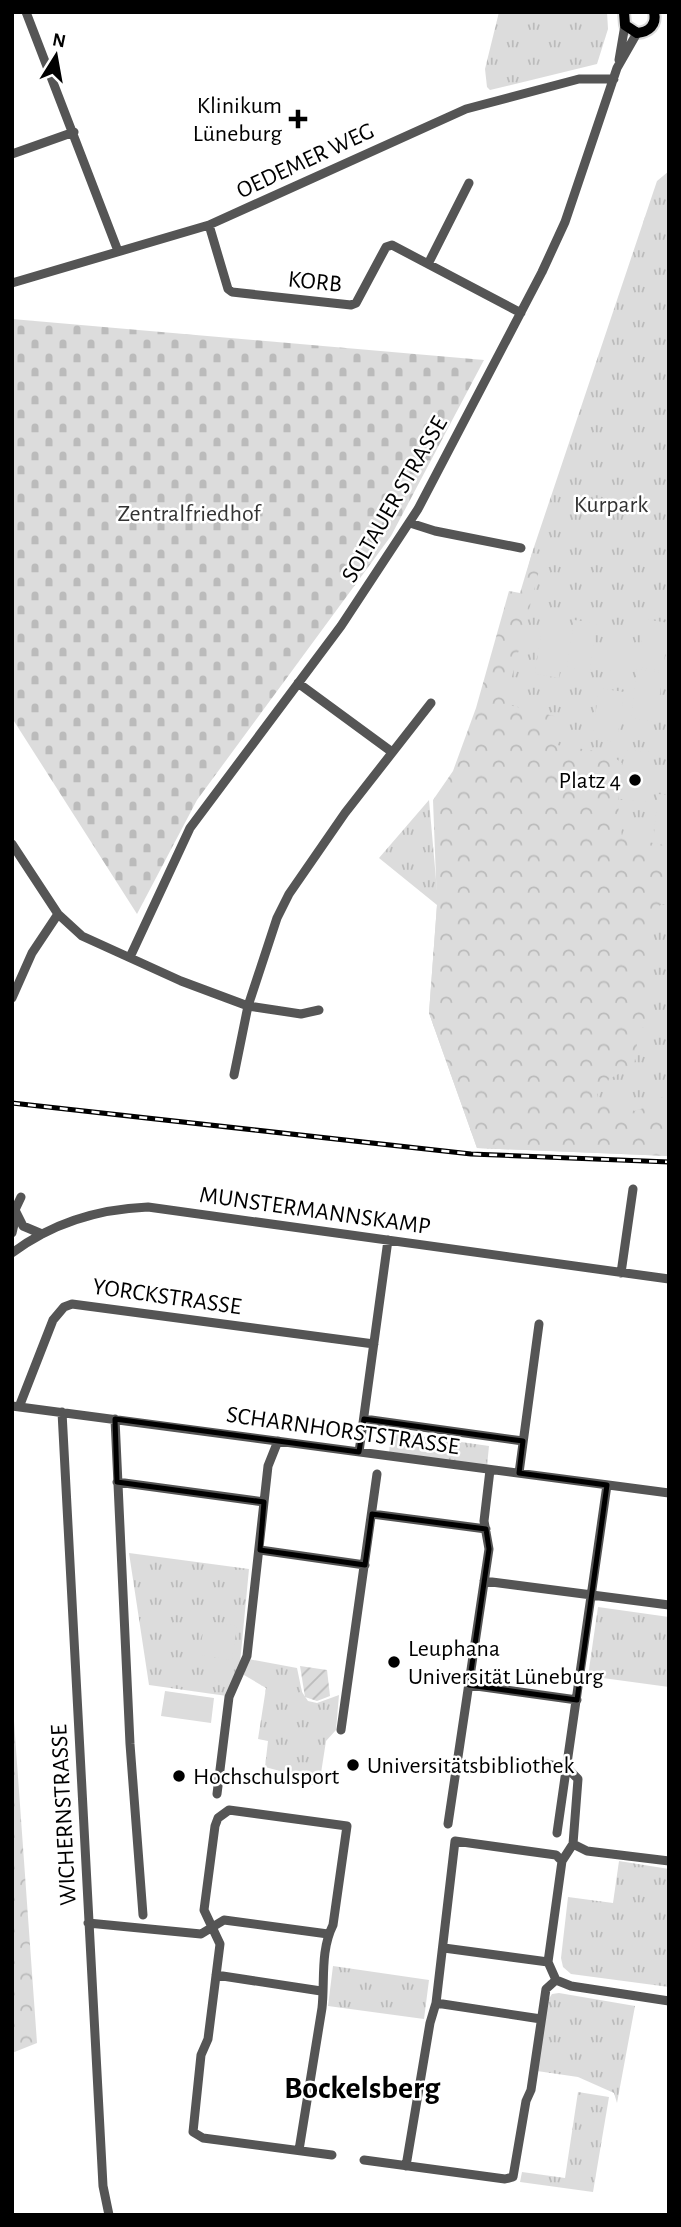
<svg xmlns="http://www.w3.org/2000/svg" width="681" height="2227" font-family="'Alegreya Sans',sans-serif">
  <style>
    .grass { fill: url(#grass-tufts) }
    .forest { fill: url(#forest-crowns) }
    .cemetery { fill: url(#cemetery-stones) }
    .garden { fill: url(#garden-furrows) }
    .pitch { fill: #dcdcdc }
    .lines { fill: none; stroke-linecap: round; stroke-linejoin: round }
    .major-casing { stroke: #dbdbdb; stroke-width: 14 }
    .minor { stroke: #555; stroke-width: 9 }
    .major { stroke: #000; stroke-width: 10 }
    .rail-casing { stroke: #000; stroke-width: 5 }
    .rail { stroke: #fff; stroke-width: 2.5; stroke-dasharray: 8; stroke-linecap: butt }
    .marked { fill: none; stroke: #000; stroke-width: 5; stroke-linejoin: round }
    .poi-dot { fill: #000; stroke: #fff; stroke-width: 2.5 }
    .labels { text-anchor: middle; stroke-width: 5; stroke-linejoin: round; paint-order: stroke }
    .poi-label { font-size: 24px; fill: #000; stroke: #fff; text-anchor: start }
    .street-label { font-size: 24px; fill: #000; stroke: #fff }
    .park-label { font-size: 24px; fill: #333; stroke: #fff }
    .district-label { font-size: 32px; font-weight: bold; fill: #000; stroke: #fff }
  </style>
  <defs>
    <pattern id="grass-tufts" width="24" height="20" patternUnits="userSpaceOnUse" patternTransform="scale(1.75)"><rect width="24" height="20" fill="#dcdcdc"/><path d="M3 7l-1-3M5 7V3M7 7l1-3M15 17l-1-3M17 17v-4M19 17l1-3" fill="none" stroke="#bbb"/></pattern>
    <pattern id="forest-crowns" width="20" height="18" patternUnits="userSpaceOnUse" patternTransform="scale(1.75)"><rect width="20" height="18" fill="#dcdcdc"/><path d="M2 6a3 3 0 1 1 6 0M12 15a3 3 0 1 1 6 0" fill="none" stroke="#bbb"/></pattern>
    <pattern id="cemetery-stones" width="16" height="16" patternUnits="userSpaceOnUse" patternTransform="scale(1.75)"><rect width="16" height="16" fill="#dcdcdc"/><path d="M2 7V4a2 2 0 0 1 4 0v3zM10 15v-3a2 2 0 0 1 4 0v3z" fill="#bbb"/></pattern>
    <pattern id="garden-furrows" width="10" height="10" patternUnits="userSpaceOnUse" patternTransform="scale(1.75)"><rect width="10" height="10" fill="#dcdcdc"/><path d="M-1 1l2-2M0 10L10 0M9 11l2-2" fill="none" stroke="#bbb"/></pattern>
  </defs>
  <rect width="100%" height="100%" fill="#fff"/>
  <path class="grass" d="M499,12H607L608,29L597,64L490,90L487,87L485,69Z
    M669,171V1156L477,1148L429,1013L437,905L379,858L429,800L438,902L532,553L657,181Z
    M391,1432L489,1446L487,1466L389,1453Z
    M129,1553L249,1569L240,1663L227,1696L149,1685Z
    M598,1607L669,1617V1687L588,1676Z
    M248,1659L297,1668L302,1692L308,1701L317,1703L339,1695L336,1730L326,1741L319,1786L295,1782V1775L265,1767L268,1741L258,1739L266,1688L244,1675Z
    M619,1861L669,1869V1987L571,1974L563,1967L561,1958L568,1897L613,1903Z
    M333,1966L429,1980L424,2019L328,2006Z
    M559,1993L635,2006L617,2103L614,2093L578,2077L537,2071L548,2000L552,1994Z
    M578,2092L609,2097L593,2192L520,2182L522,2172L565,2178Z"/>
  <path class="forest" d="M532,553L540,554L541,563L505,704L554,716L557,745L608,753L622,763L618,805L622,837L669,846V905L661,904C639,935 648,989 647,1026L639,1029L634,1066L609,1079L604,1090L597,1094L600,1106L624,1101L634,1111L650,1106L669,1092V1156L477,1148L429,1013L437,905L433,800L453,771L476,708L509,591L520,593Z
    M12,1693L37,2043L12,2053Z"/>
  <path class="cemetery" d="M12,319L484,360L391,536L197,800L137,914L12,718Z"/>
  <path class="garden" d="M300,1666L327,1670L330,1696L317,1701L305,1697Z"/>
  <path class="pitch" d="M644,619L669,623L663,671L638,667Z
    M574,620L597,623L590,671L567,668Z
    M608,624L631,627L626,673L603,670Z
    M542,626L566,629L559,678L535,674Z
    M637,669L663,673L656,722L631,718Z
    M599,688L624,692L617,742L592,739Z
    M625,750L651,752L646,802L620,799Z
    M658,794L669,795V844L653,843Z
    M205,1621L237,1626L232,1660L199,1655Z
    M165,1691L214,1698L211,1723L161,1716Z"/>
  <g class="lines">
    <g class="major-casing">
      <path id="major" d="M624,12L625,25L637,33C649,32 657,25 654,12"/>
    </g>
    <path class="minor" d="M26,12L118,251
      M619,60L625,25
      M12,154L74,132
      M209,225L228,289L232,292L351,305L356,303L386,247L392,245L521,313
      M428,264L469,183
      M12,283L209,225L466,109L579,79H614
      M410,523L435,531L521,548
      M298,683L392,752
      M12,844L58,914L82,936L181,981L248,1006L277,918L289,894L345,813L431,703
      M130,957L190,828L341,626L418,509L542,272L565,222L617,68L637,33
      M12,998L32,953L58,914
      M234,1075L248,1006L301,1014L319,1010
      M15,1210L23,1226L42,1234
      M13,1214L21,1197
      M12,1233L16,1216
      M12,1253C52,1223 99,1209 148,1207L669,1279
      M621,1273L633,1189
      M12,1406L669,1493
      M19,1407L53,1320L64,1307L72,1304L374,1344
      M62,1412L103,2186L109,2215
      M115,1419L130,1744L143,1915
      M364,1419L523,1441
      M359,1452L388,1240
      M519,1473L539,1324
      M117,1482L264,1502
      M372,1514L486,1529
      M260,1550L365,1565
      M484,1581L669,1605
      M469,1685L577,1700
      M341,1730L377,1474
      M546,1764L567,1768L578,1779L573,1844L587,1851L669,1861
      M217,1794L229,1697L247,1656L268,1466L278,1441
      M448,1824L489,1549L484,1521L490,1470
      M557,1833L607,1485
      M562,1861L573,1844
      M88,1923L201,1934L224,1920L328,1934
      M444,1948L548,1962
      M216,1975L321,1991
      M436,2003L541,2019
      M299,2150L322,2008C325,1981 320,1951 333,1925L347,1826L229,1810L218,1818L215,1826L204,1910L220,1944L208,2039L201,2055L193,2132L203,2138L332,2155
      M364,2160L505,2179L513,2177L526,2101L531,2090L546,1989L556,1980
      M406,2166L430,2023L436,2003L455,1841L556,1855L562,1861L548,1962L556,1980L571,1986L669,2001"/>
    <use href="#major" class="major"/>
    <g class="rail-casing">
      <path id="rail" d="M12,1103L471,1154L669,1162"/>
    </g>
    <use href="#rail" class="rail"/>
  </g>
  <path class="marked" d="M115,1419L359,1452L364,1419L523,1441L519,1473L607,1485L577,1700L469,1685L489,1549L486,1529L372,1514L365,1565L260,1550L264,1502L117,1482Z"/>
  <g class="poi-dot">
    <path d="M294.5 108.5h7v7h7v7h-7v7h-7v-7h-7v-7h7z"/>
    <circle cx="635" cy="780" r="7"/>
    <circle cx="394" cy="1662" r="7"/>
    <circle cx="353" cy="1765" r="7"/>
    <circle cx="179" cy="1776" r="7"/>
  </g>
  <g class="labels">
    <g class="poi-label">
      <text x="282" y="113" text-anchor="end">Klinikum<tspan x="282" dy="28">Lüneburg</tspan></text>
      <text x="621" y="788" text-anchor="end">Platz 4</text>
      <text x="408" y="1656">Leuphana<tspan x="408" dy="28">Universität Lüneburg</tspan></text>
      <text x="367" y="1773">Universitätsbibliothek</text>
      <text x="193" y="1784">Hochschulsport</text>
    </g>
    <g class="street-label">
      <text transform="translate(305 160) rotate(-25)" y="8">OEDEMER WEG</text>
      <text transform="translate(315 281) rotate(6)" y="8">KORB</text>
      <text transform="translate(394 499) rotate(-60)" y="8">SOLTAUER STRASSE</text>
      <text transform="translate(315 1210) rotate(8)" y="8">MUNSTERMANNSKAMP</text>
      <text transform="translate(167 1296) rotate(8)" y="8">YORCKSTRASSE</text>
      <text transform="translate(343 1430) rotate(8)" y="8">SCHARNHORSTSTRASSE</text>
      <text transform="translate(63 1815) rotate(-93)" y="8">WICHERNSTRASSE</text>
    </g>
    <g class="park-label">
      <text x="611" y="512">Kurpark</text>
      <text x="189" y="521">Zentralfriedhof</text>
    </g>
    <g class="district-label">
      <text x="362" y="2098">Bockelsberg</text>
    </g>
  </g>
  <rect width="681" height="2227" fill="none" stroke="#000000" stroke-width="28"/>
  <g transform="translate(56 56) rotate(11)" stroke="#ffffff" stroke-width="5" paint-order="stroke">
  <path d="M0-5L12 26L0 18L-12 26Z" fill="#000000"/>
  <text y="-10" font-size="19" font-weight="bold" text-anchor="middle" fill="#000000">N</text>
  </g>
</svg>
